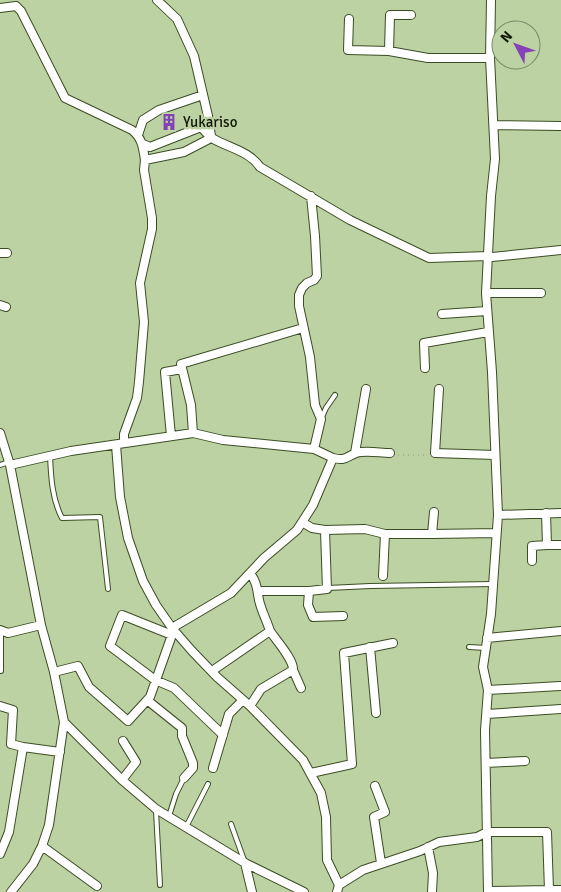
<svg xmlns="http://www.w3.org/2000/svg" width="561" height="892" font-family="Signika,sans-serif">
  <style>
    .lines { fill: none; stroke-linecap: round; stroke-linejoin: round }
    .service-casing { stroke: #3c4d24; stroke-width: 6 }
    .minor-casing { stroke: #3c4d24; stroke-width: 10 }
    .path { stroke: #889973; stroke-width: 1; stroke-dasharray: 1 4; stroke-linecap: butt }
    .service { stroke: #fff; stroke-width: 4 }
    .minor { stroke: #fff; stroke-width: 8 }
    .labels { text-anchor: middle; stroke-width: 5; stroke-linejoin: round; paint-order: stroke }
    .poi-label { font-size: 15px; fill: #101706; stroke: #bcd2a3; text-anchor: start }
  </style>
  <rect width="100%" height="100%" fill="#bcd2a3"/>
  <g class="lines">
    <g class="service-casing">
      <path id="service" d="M322,417L326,408L335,395
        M50,456C51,477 52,499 62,518L100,517L108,589
        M0,465L9,462
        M328,588L370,586L493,584
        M1,631V671
        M469,647L486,648
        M156,811L160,885
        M169,816L176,794L184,778
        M231,824L244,860
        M186,827L208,784"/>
    </g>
    <g class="minor-casing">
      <path id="minor" d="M157,0L177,19L194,56L208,116L211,136
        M0,8L16,6L21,11L65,98L132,130C142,138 143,147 145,160L184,152L211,138
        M349,19L348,50L389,51L428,58H490
        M389,51L390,15H411
        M495,125L561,126
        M138,135L143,120L159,110L203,95
        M143,144L150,147L201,127C204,130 208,135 212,138C228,148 248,150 260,167L350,220L429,258L488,256L492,257L561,250
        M311,196L315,236L317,276L314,280L307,283L302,288L299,295V306L310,357L315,405L321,419L314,449
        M0,253H7
        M486,293H541
        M0,305L6,307
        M442,314L487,311
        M425,368L424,343L488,332
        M439,389L435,453L495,455
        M0,433L10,465L41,625L54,672L64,722L49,825L42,846L33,864L11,892
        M193,433L191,405L181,364L303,328
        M171,436L165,372L182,369
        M124,443V434L137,398L139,382L144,322L140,283L152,229V218L144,170L145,160
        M116,445L120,497L128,538L143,581L156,605L172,628L192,651L217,677L250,706L303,760L321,793L326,817L327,860L339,885
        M355,453L366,389
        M333,458C346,461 346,457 356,453C366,450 380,453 390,453
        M10,465L71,451L193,433L223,440L314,449L333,458L313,505L297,530L264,558L231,593L172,628
        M498,515L561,513
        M302,522L312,528L325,530L327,589L309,591
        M325,530L365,529L385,534L383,576
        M385,534H432L434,512
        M432,534L496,533
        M547,545H561
        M532,561V546L547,545L546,513
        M250,573C257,582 257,590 259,600C261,610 267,621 270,631
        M259,591H309L308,605L313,617L343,616
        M0,630L8,633L41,625
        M172,635L122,615L110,646L155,680L174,688L223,735
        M487,638L561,631
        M370,647L376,713
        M212,671L270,631C276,640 294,660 293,670
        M54,672L78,666L89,687L128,721L150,697L173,632
        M488,690L560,686
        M147,700L182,728V736L193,763V768L184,778
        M0,706L13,710L11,744L23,747L9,832L0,854
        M250,706L261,689L293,670L301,688
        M487,714L561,709
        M64,722L122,780L156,809L245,863L304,892
        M23,747L60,752
        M486,763L525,761
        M213,768L229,714L243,700
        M311,773L352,764L344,653L393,643
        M122,780L136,762L123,741
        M375,786L385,812L374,817L381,863
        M42,846L97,886
        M428,847L433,873L432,892
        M245,863L252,892
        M488,891L549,890
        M337,892L339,885L363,870L420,851L439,842L477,837L487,832H547L549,890H561
        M488,892L485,730L488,690L483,667L491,614L498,515L492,372L486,293L491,196L495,159L490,58L491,0"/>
    </g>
    <path class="path" d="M398,455H424L425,453"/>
    <use href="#service" class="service"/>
    <use href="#minor" class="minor"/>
  </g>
  <defs>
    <g id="building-bare" transform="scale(1.35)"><path d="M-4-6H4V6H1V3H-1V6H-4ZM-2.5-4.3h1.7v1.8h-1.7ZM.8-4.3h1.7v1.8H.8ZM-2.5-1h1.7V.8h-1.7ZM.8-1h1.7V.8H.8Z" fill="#8542b6" stroke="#bcd2a3" stroke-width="2.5" paint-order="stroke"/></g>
  </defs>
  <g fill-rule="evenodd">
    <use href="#building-bare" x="169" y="122"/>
  </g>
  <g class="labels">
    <g class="poi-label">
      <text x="183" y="127">Yukariso</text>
    </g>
  </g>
  <g transform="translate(516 45) rotate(311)"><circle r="24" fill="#bcd2a3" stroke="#778764"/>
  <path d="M0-4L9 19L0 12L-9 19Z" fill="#8542b6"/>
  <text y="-8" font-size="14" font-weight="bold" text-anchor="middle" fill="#101706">N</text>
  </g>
</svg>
